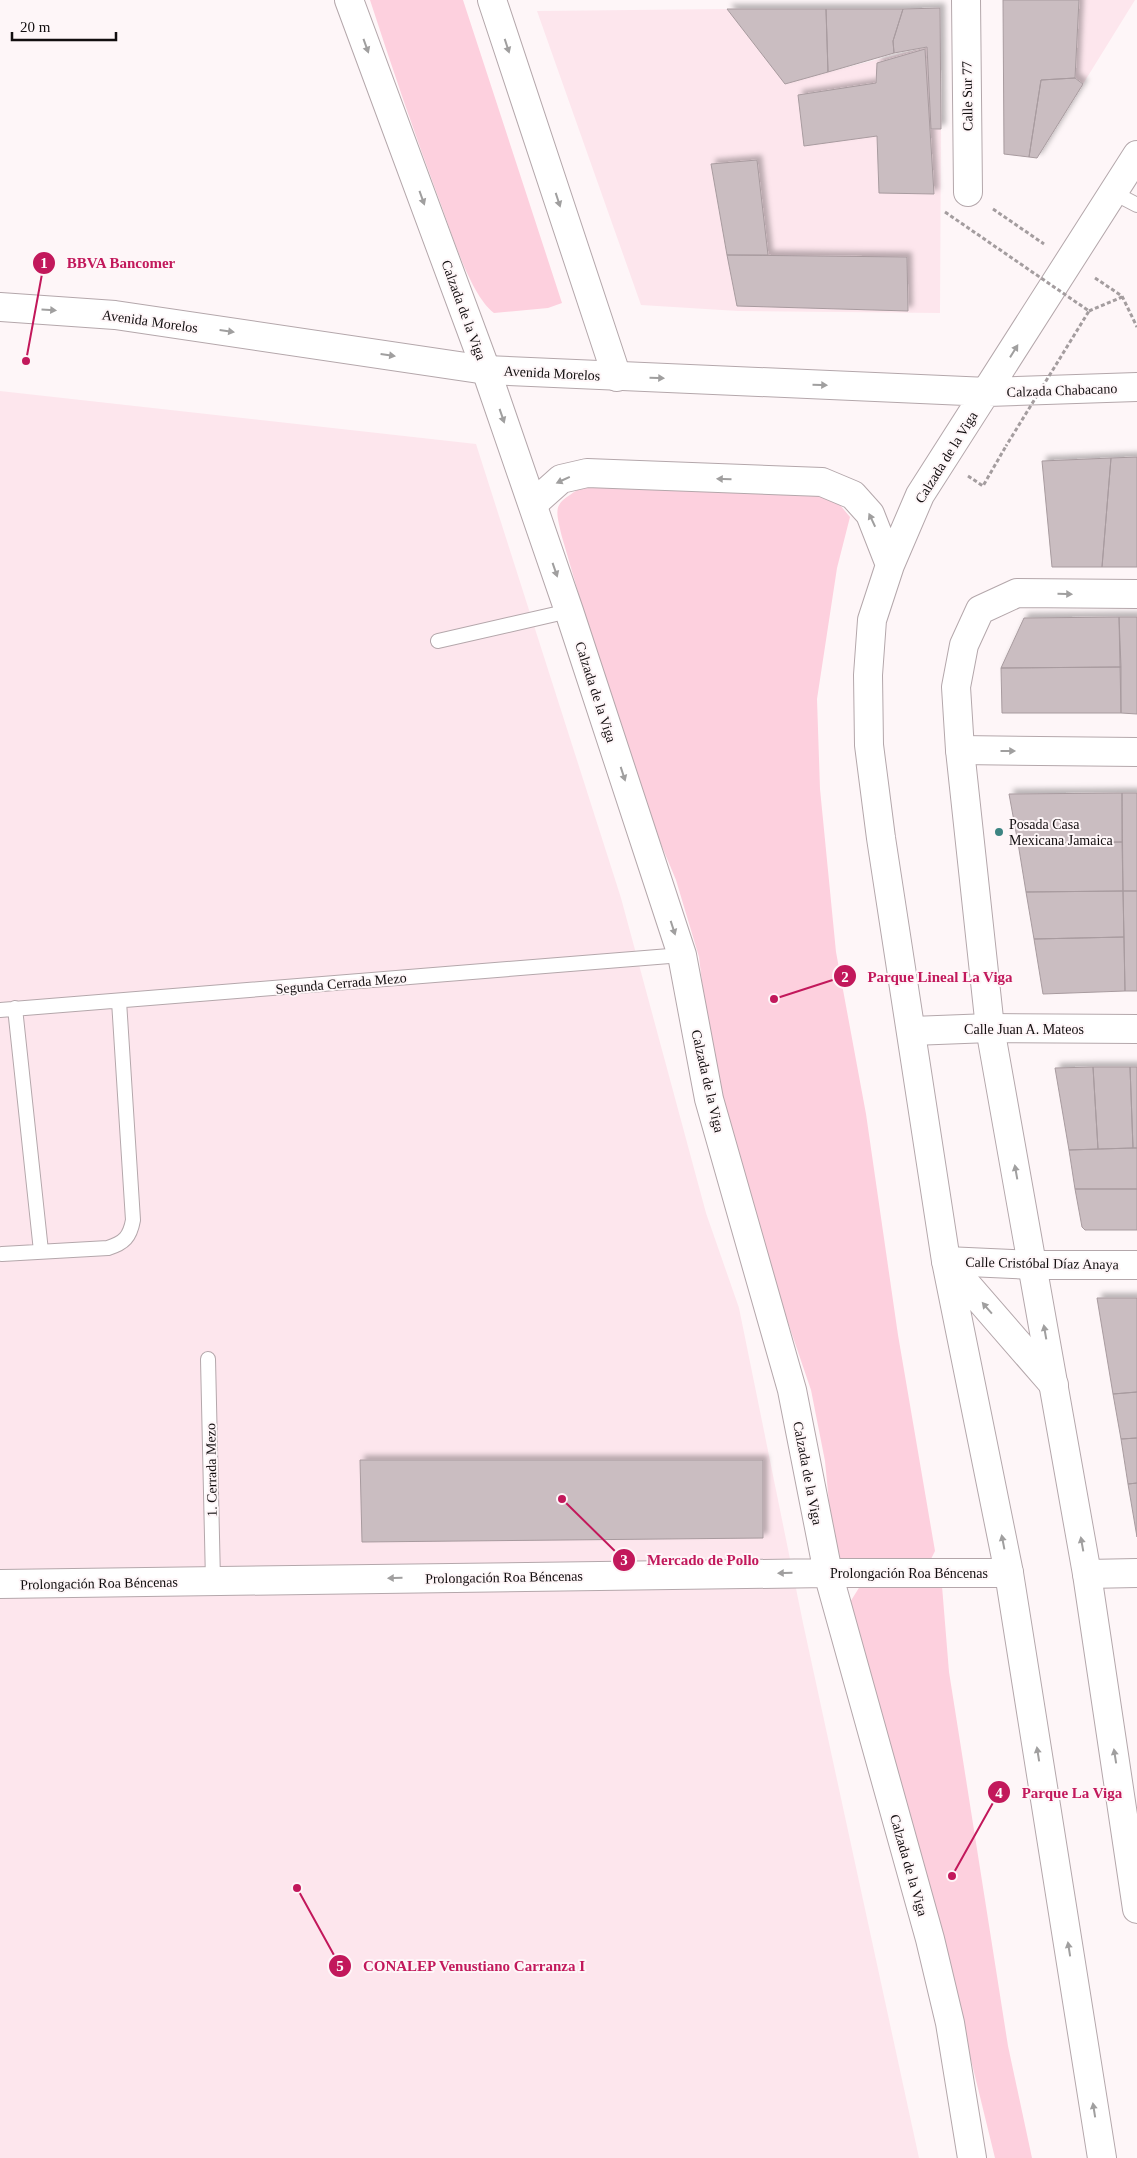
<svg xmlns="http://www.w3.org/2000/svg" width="1137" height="2158" font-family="Georgia,serif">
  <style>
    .built { fill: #fde6ed }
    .green { fill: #fdd0de }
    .building { fill: #cabdc1; stroke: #a89b9f; filter: url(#shadow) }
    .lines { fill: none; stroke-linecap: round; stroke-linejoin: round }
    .lane-casing { stroke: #b4a7ab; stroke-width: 16 }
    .street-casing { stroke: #b4a7ab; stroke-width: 30 }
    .secondary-casing { stroke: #b4a7ab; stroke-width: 30 }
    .primary-casing { stroke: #b4a7ab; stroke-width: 30 }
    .path { stroke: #a49d9f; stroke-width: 3; stroke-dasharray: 4 2.5; stroke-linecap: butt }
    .lane { stroke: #fff; stroke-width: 14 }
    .street { stroke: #fff; stroke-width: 28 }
    .secondary { stroke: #fff; stroke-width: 28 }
    .primary { stroke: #fff; stroke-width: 28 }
    .path-bridge { stroke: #a49d9f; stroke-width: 3; stroke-dasharray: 4 2.5; stroke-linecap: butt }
    .oneway { fill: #a09f9f }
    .poi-dot { fill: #3c8482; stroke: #fef6f8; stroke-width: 2 }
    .labels { text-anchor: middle; stroke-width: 4; stroke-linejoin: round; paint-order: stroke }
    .street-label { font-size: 14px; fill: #120e0f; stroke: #fef6f8 }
    .poi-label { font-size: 14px; fill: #120e0f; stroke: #fef6f8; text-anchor: start }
    .leader { fill: none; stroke: #c2185b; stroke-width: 2 }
    .callout-dot { fill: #c2185b; stroke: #fef6f8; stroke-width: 2 }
    .mark-label { font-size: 15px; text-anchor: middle; font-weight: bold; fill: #fff }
    .callout-label { font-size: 15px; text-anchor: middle; font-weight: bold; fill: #c2185b; stroke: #fef6f8; stroke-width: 4; stroke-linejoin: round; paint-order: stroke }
  </style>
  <defs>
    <filter id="shadow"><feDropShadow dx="4.5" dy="-4.5" stdDeviation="2.5" flood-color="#0004"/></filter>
  </defs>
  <rect width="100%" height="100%" fill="#fef6f8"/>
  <path class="built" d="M1079,0H1135L1083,84L1075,78Z
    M727,9L785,83L927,47L931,129H941L940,313L738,311L641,305L537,11Z
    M0,391L476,444L621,898L706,1213L739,1308L803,1623L919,2158H0Z"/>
  <path class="green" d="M370,0H463L562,303L548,308L494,313C470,295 451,231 440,202C415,135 392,68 370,0Z
    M582,487H782L835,499L850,517L837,568L817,699L820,789L836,952L866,1114L898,1335L935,1551L931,1559L840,1560L834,1554L825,1461L811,1390L764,1252L730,1135L709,1041L699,957L676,880L645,806L618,729L562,537C554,504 554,505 582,487Z
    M862,1583L942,1586L949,1672L968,1792L1008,2046L1032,2158H995L961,2019L847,1607Z"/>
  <path class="building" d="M1003,0H1079L1075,78L1041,80L1029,157L1004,154Z
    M940,8L941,129H931L927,47L894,53L893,41L903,9Z
    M727,9H826L828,72L785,84Z
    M826,9H903L893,41L894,53L828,72Z
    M925,49L934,194L879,193L877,136L804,146L798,95L876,83L877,63Z
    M1075,78L1083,84L1037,158L1029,157L1041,80Z
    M757,160L768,255H727L711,164Z
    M727,255L907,257L908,311L737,306Z
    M1137,457V567H1102L1111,458Z
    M1111,458L1102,567H1052L1042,461Z
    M1119,617L1121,667L1001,668L1024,618Z
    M1119,617H1137V714L1121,713Z
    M1121,667V713H1002L1001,668Z
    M1122,793V842L1018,843L1009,794Z
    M1122,793H1137V891H1123Z
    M1122,842L1123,891L1026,892L1018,843Z
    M1123,891L1124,937L1034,939L1026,892Z
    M1123,891H1137V991H1125Z
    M1124,937L1125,991L1043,994L1034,939Z
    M1093,1067H1130L1133,1148L1098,1149Z
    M1093,1067L1098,1149L1069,1150L1055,1068Z
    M1130,1067H1137V1148H1133Z
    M1133,1148H1137V1189H1075L1069,1150Z
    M1075,1189H1137V1230H1085L1082,1227Z
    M1097,1298H1137V1392L1113,1394Z
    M1137,1392V1438L1121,1439L1113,1394Z
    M1137,1438V1483L1128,1484L1121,1439Z
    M360,1460H763V1538L362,1542Z
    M1137,1483V1537L1128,1484Z"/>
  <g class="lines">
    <g class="lane-casing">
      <path id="lane" d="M1114,193L1137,205
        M438,641L569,611
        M15,1008L41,1251
        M0,1010L682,955
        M2,1254L108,1248C124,1243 130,1237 133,1220L119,1001
        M208,1359L213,1581"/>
    </g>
    <g class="street-casing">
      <path id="street" d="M966,0L968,192
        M486,370L569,611L682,955L709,1099L792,1390L828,1573L930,1939L950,2023L972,2158
        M960,750L1137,752
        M912,1031L990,1028L1137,1029
        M946,1261L1033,1265H1137
        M1087,1574L1137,1573
        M0,1584L828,1573H1009"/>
    </g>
    <g class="secondary-casing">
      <path id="secondary" d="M349,0L486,370
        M492,0L617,377
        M1137,594L1017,593L980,610L964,645L956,687L960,750L990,1028L1087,1574L1137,1909"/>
    </g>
    <g class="primary-casing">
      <path id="primary" d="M0,307L115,315L486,370L988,392L1137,387
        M533,504L561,479L587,473L822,482L853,495L870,514L890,565
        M948,1263L1054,1385
        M1102,2158L1009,1573L946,1261L881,838L869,745L868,675L872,620L890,565L920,495L1137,155"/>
    </g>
    <path class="path" d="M993,209L1044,244
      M1095,278L1122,296L1137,327
      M1089,311L1122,297
      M968,476L983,486L1006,446"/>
    <use href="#lane" class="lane"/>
    <use href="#street" class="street"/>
    <use href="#secondary" class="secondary"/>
    <use href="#primary" class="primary"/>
    <path class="path-bridge" d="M945,212L1089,311L1006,446"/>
  </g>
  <defs><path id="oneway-solid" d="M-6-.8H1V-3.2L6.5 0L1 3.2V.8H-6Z" transform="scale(1.25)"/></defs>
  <g class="oneway">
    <use href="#oneway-solid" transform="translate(366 46) rotate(70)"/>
    <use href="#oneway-solid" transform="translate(507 46) rotate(72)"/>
    <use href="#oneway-solid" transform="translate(422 198) rotate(70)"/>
    <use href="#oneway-solid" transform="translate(558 200) rotate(72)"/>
    <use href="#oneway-solid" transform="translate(49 310) rotate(4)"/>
    <use href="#oneway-solid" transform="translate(227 331) rotate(8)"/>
    <use href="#oneway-solid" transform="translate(1014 351) rotate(-58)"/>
    <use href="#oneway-solid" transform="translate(388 355) rotate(8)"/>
    <use href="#oneway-solid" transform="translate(657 378) rotate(2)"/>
    <use href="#oneway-solid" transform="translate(820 385) rotate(2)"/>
    <use href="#oneway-solid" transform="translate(502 416) rotate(71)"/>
    <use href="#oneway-solid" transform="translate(724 479) rotate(-178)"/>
    <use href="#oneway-solid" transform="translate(563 480) rotate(155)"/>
    <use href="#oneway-solid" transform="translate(872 520) rotate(-115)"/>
    <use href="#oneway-solid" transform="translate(555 570) rotate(71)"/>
    <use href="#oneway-solid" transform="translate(1065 594) rotate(1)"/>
    <use href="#oneway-solid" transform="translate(1008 751)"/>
    <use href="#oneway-solid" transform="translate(623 774) rotate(72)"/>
    <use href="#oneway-solid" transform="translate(673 928) rotate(72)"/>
    <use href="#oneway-solid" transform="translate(1016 1172) rotate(-100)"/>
    <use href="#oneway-solid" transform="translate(987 1308) rotate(-131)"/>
    <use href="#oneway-solid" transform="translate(1045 1332) rotate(-100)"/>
    <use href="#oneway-solid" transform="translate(1003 1542) rotate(-101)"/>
    <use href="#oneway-solid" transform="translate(1082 1544) rotate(-100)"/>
    <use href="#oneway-solid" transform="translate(785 1573) rotate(179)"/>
    <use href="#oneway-solid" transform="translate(395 1578) rotate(179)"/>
    <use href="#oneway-solid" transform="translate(1038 1754) rotate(-99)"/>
    <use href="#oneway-solid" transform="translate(1115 1756) rotate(-99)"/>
    <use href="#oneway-solid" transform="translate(1069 1949) rotate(-99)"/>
    <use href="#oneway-solid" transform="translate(1094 2110) rotate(-99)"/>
  </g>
  <circle class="poi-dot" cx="999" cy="832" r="5"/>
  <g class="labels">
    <g class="street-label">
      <text transform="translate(967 96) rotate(-91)" y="5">Calle Sur 77</text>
      <text transform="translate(464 310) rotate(70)" y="5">Calzada de la Viga</text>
      <text transform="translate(150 321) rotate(8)" y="5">Avenida Morelos</text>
      <text transform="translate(552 373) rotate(3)" y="5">Avenida Morelos</text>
      <text transform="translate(1062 390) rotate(-2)" y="5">Calzada Chabacano</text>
      <text transform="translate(946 457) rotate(-58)" y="5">Calzada de la Viga</text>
      <text transform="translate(596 692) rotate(72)" y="5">Calzada de la Viga</text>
      <text transform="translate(341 983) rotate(-5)" y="5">Segunda Cerrada Mezo</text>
      <text x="1024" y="1034">Calle Juan A. Mateos</text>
      <text transform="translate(708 1081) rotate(77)" y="5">Calzada de la Viga</text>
      <text transform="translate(1042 1263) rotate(1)" y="5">Calle Cristóbal Díaz Anaya</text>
      <text transform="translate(211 1470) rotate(-91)" y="5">1. Cerrada Mezo</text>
      <text transform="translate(808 1473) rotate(79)" y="5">Calzada de la Viga</text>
      <text x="909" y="1578">Prolongación Roa Béncenas</text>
      <text transform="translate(504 1577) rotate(-1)" y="5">Prolongación Roa Béncenas</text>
      <text transform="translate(99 1583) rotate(-1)" y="5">Prolongación Roa Béncenas</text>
      <text transform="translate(909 1865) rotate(74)" y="5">Calzada de la Viga</text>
    </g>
    <g class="poi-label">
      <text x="1009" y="829">Posada Casa<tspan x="1009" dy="16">Mexicana Jamaica</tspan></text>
    </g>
  </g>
  <path class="leader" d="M26 361L44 263M774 999L845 976M562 1499L624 1560M952 1876L999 1792M297 1888L340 1966"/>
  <g class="callout-dot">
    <circle cx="26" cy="361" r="5"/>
    <circle cx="774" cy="999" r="5"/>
    <circle cx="562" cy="1499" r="5"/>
    <circle cx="952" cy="1876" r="5"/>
    <circle cx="297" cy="1888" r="5"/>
    <circle cx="44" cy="263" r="12"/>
    <circle cx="845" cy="976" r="12"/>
    <circle cx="624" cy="1560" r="12"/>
    <circle cx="999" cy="1792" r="12"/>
    <circle cx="340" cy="1966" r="12"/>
  </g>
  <g class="mark-label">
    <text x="44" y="268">1</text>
    <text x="845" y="982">2</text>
    <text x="624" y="1565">3</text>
    <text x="999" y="1798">4</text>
    <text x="340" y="1971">5</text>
  </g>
  <g class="callout-label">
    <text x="121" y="268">BBVA Bancomer</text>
    <text x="940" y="982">Parque Lineal La Viga</text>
    <text x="703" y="1565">Mercado de Pollo</text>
    <text x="1072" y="1798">Parque La Viga</text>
    <text x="474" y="1971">CONALEP Venustiano Carranza I</text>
  </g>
  <path d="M12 32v8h104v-8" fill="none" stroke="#120e0f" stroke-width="2.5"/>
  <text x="20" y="32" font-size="15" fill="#120e0f" stroke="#fef6f8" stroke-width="4" paint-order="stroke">20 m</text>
</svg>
